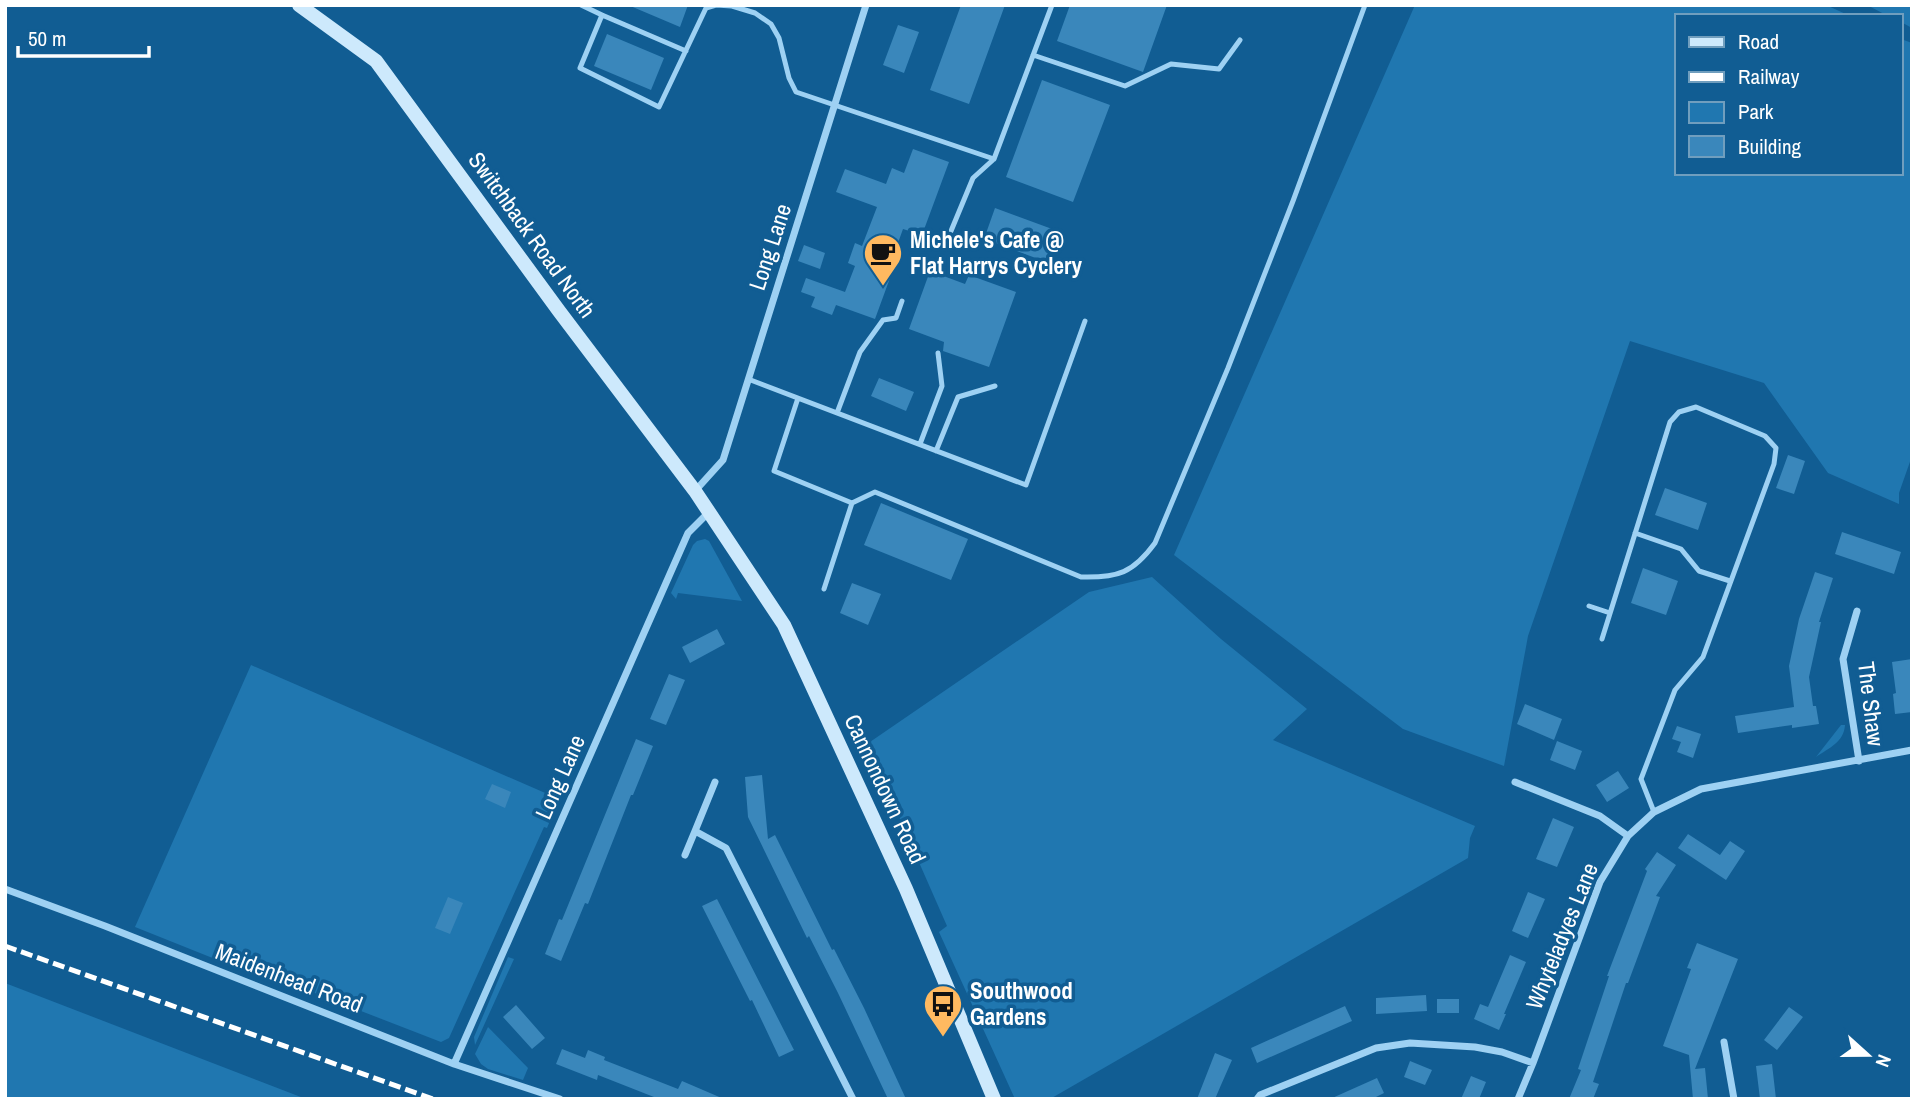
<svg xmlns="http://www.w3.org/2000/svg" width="1917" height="1104" font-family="'Archivo Narrow',sans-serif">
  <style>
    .green { fill: #2077b0 }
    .building { fill: #3a87bb }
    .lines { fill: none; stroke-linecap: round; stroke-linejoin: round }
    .service { stroke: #9ed1f3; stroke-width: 5 }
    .minor { stroke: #9ed1f3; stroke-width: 7 }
    .secondary { stroke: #cde9fc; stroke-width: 14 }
    .rail { stroke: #fff; stroke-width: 5; stroke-dasharray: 12 5; stroke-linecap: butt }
    .labels { text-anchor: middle; stroke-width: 7; stroke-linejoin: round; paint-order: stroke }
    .street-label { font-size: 23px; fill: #fff; stroke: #115d93 }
    .poi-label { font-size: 23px; font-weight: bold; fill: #fff; stroke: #115d93; text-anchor: start }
  </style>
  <rect width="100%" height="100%" fill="#115d93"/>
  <path class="green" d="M1415,5H1826L1850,16H1677V173H1901V39L1912,43V456L1899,493V504L1828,473L1764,383L1630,341L1528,636L1504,766L1403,729L1174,555Z
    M1867,5H1912V28L1901,22V16H1888Z
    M705,539L709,541L742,601L678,593L676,599L671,593L693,545L697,541Z
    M1152,577L1221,639L1307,709L1273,740L1475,826L1470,838L1468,858L1050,1099H1015L939,932L947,926L867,744L1089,592Z
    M251,665L559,799L547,828L544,827L449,1038L441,1042L237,963L235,967L135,927Z
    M1841,725H1845C1844,742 1829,748 1816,757Z
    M508,957L514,959L475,1045L474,1037Z
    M5,983L306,1099H5Z
    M488,1027L528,1068L523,1080L488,1069L481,1064L475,1054Z"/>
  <path class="building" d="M628,5H688L680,27Z
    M961,5H1005L969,104L930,90Z
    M1070,5H1167L1143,72L1057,41Z
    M898,25L919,32L904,73L883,65Z
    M607,34L664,58L651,90L594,66Z
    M1042,80L1110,105L1073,202L1006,177Z
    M913,149L949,162L922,235L903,229L886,276L890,278L875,319L836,305L832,315L811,307L815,297L801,292L806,278L845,292L855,266L848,263L855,243L862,246L877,207L836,192L845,169L886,184L892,168L904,173Z
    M995,208L1063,233L1052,264L984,239Z
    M804,245L825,253L820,269L798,261Z
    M930,271L965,284L969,275L1016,292L989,367L943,351L944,342L909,329Z
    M879,378L914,392L906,411L871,396Z
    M1788,455L1805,461L1794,494L1776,488Z
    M1665,488L1707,503L1698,530L1655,515Z
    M881,503L968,539L951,580L864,545Z
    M1842,532L1901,552L1894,574L1835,554Z
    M1643,568L1678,581L1666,615L1631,603Z
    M1815,572L1833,578L1819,622H1821L1809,677L1813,706H1816L1819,724L1792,728V725L1738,733L1735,716L1794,707L1789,666L1799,619Z
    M852,583L881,594L868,625L840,613Z
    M717,629L725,644L690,663L682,647Z
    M1912,659V712L1895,714L1893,694L1896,693L1892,662Z
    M669,674L685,680L666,725L650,719Z
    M1525,704L1562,719L1554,740L1517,724Z
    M1677,726L1701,734L1693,758L1677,752L1681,742L1672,739Z
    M636,739L653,746L633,795H631L588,904L585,903L561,961L545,954L559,919L562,920Z
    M1557,741L1582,751L1575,770L1550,760Z
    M1618,771L1629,788L1607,802L1596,785Z
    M762,775L768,839L775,835L832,950L834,949L864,1008L906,1099H888L838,993L809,936L807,938L748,817L745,777Z
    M492,784L511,792L505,808L485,799Z
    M1553,818L1574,827L1557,867L1536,859Z
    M1688,834L1720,855L1730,841L1745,851L1726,880L1678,848Z
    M1657,852L1676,865L1656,896L1660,897L1628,983H1626L1593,1082L1599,1084L1593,1099H1569L1581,1070L1578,1069L1609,976H1607L1647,871L1645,869Z
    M1528,892L1545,899L1528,938L1512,931Z
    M448,897L463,903L450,934L435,928Z
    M717,899L794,1050L779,1057L752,1000L750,1001L702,906Z
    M1697,943L1738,959L1695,1069L1705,1068L1708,1099H1693L1689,1055L1663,1046L1691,969L1687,968Z
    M1510,955L1526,962L1504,1014H1506L1499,1030L1474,1019L1480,1004L1488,1007Z
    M1426,995L1427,1011L1376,1014V998Z
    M1437,999H1459V1013H1437Z
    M516,1005L545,1038L532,1049L503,1017Z
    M1345,1006L1352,1021L1257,1063L1251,1048Z
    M1789,1007L1803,1017L1777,1050L1764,1040Z
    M562,1049L585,1058L588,1050L605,1057L604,1060L678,1089L682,1081L724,1099H659L598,1075L597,1080L556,1064Z
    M1215,1053L1232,1060L1221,1085L1215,1099H1197Z
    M1410,1061L1432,1070L1425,1085L1404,1077Z
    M1772,1064L1776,1099H1760L1756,1066Z
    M1471,1076L1486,1082L1479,1099H1461Z
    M1377,1078L1384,1093L1372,1099H1330Z"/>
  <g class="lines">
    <path class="service" d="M581,5L602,15L580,68L659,107L706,8L716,5L732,6L755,13L771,24L779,38L789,78L796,92L994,159L1052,5
      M602,15L686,51
      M1033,55L1125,86L1171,64L1219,69L1240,40
      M951,231L973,178L994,159
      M748,379L1026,485L1085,321
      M798,398L774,471L852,503L824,589
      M837,413L860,352L883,320L896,318L902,301
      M920,444L942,386L938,353
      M936,451L958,397L995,386
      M852,503L875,492L1081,577C1118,578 1133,573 1155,543L1228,368L1293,201L1365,5
      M1635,533L1681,549L1699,571L1730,581
      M1589,606L1610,613
      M1602,639L1670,422L1679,412L1696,407L1765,436L1776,448L1774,464L1703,657L1675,690L1641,779L1654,812"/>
    <path class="minor" d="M695,491L723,460L866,5
      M1857,611L1843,659L1859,761
      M715,782L695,831L726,848L853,1099
      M1515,782L1600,816L1628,836
      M685,855L695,831
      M5,889L105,926L454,1064L560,1099
      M1724,1042L1734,1099
      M454,1064L688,533L709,512
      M1257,1099L1260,1095L1376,1048L1410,1043L1475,1047L1502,1052L1533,1063
      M1518,1099L1533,1063L1600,882L1628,836L1654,812L1701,789L1912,750"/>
    <path class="secondary" d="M299,5L376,61L559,311L695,491L784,625L906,889L994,1099"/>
    <path class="rail" d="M5,946L433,1099"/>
  </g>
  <defs>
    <g id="cafe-pin" transform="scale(2.0125)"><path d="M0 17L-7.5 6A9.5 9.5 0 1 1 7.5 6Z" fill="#ffb960" stroke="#115d93"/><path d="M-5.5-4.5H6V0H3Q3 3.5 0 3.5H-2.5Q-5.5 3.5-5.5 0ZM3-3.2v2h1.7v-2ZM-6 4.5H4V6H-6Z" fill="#111"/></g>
    <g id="bus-pin" transform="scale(2.0125)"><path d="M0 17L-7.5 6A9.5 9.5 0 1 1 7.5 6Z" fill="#ffb960" stroke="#115d93"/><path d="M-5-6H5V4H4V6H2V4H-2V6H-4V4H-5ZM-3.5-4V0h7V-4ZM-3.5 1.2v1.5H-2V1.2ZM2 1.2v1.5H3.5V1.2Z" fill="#111"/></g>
  </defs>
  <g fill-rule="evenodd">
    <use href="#cafe-pin" x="883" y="253"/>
    <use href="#bus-pin" x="943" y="1004"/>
  </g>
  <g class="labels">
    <g class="street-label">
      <text transform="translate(532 235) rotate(54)" y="8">Switchback Road North</text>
      <text transform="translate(770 247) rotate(-72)" y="8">Long Lane</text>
      <text transform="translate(1871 704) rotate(83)" y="8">The Shaw</text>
      <text transform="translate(560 777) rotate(-66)" y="8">Long Lane</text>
      <text transform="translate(885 789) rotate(65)" y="8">Cannondown Road</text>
      <text transform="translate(1562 936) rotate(-68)" y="8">Whyteladyes Lane</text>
      <text transform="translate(289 978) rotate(21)" y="8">Maidenhead Road</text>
    </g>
    <g class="poi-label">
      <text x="910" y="248">Michele's Cafe @<tspan x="910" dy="26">Flat Harrys Cyclery</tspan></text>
      <text x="970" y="999">Southwood<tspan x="970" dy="26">Gardens</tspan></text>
    </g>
  </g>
  <rect width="1917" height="1104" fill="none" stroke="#ffffff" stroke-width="14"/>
  <rect x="1675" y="14" width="228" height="161" fill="#115d93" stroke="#709ebe" stroke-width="2"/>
  <rect x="1689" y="37" width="35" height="10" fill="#cde9fc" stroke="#709ebe" stroke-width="2"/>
  <text x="1738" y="49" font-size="21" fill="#ffffff">Road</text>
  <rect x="1689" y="72" width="35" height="10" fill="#ffffff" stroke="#709ebe" stroke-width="2"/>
  <text x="1738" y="84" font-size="21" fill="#ffffff">Railway</text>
  <rect x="1689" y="102" width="35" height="21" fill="#2077b0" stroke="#709ebe" stroke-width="2"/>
  <text x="1738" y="119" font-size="21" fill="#ffffff">Park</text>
  <rect x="1689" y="136" width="35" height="21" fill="#3a87bb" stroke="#709ebe" stroke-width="2"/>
  <text x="1738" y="154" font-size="21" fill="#ffffff">Building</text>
  <g transform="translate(1868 1055) rotate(111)" stroke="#115d93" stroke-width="5" paint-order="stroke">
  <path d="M0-5L12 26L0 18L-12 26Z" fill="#ffffff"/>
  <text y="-10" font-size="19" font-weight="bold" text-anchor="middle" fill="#ffffff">N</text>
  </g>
  <path d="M18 46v10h131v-10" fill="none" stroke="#ffffff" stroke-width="3.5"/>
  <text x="28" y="46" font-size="21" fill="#ffffff" stroke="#115d93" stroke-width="5" paint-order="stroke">50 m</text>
</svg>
